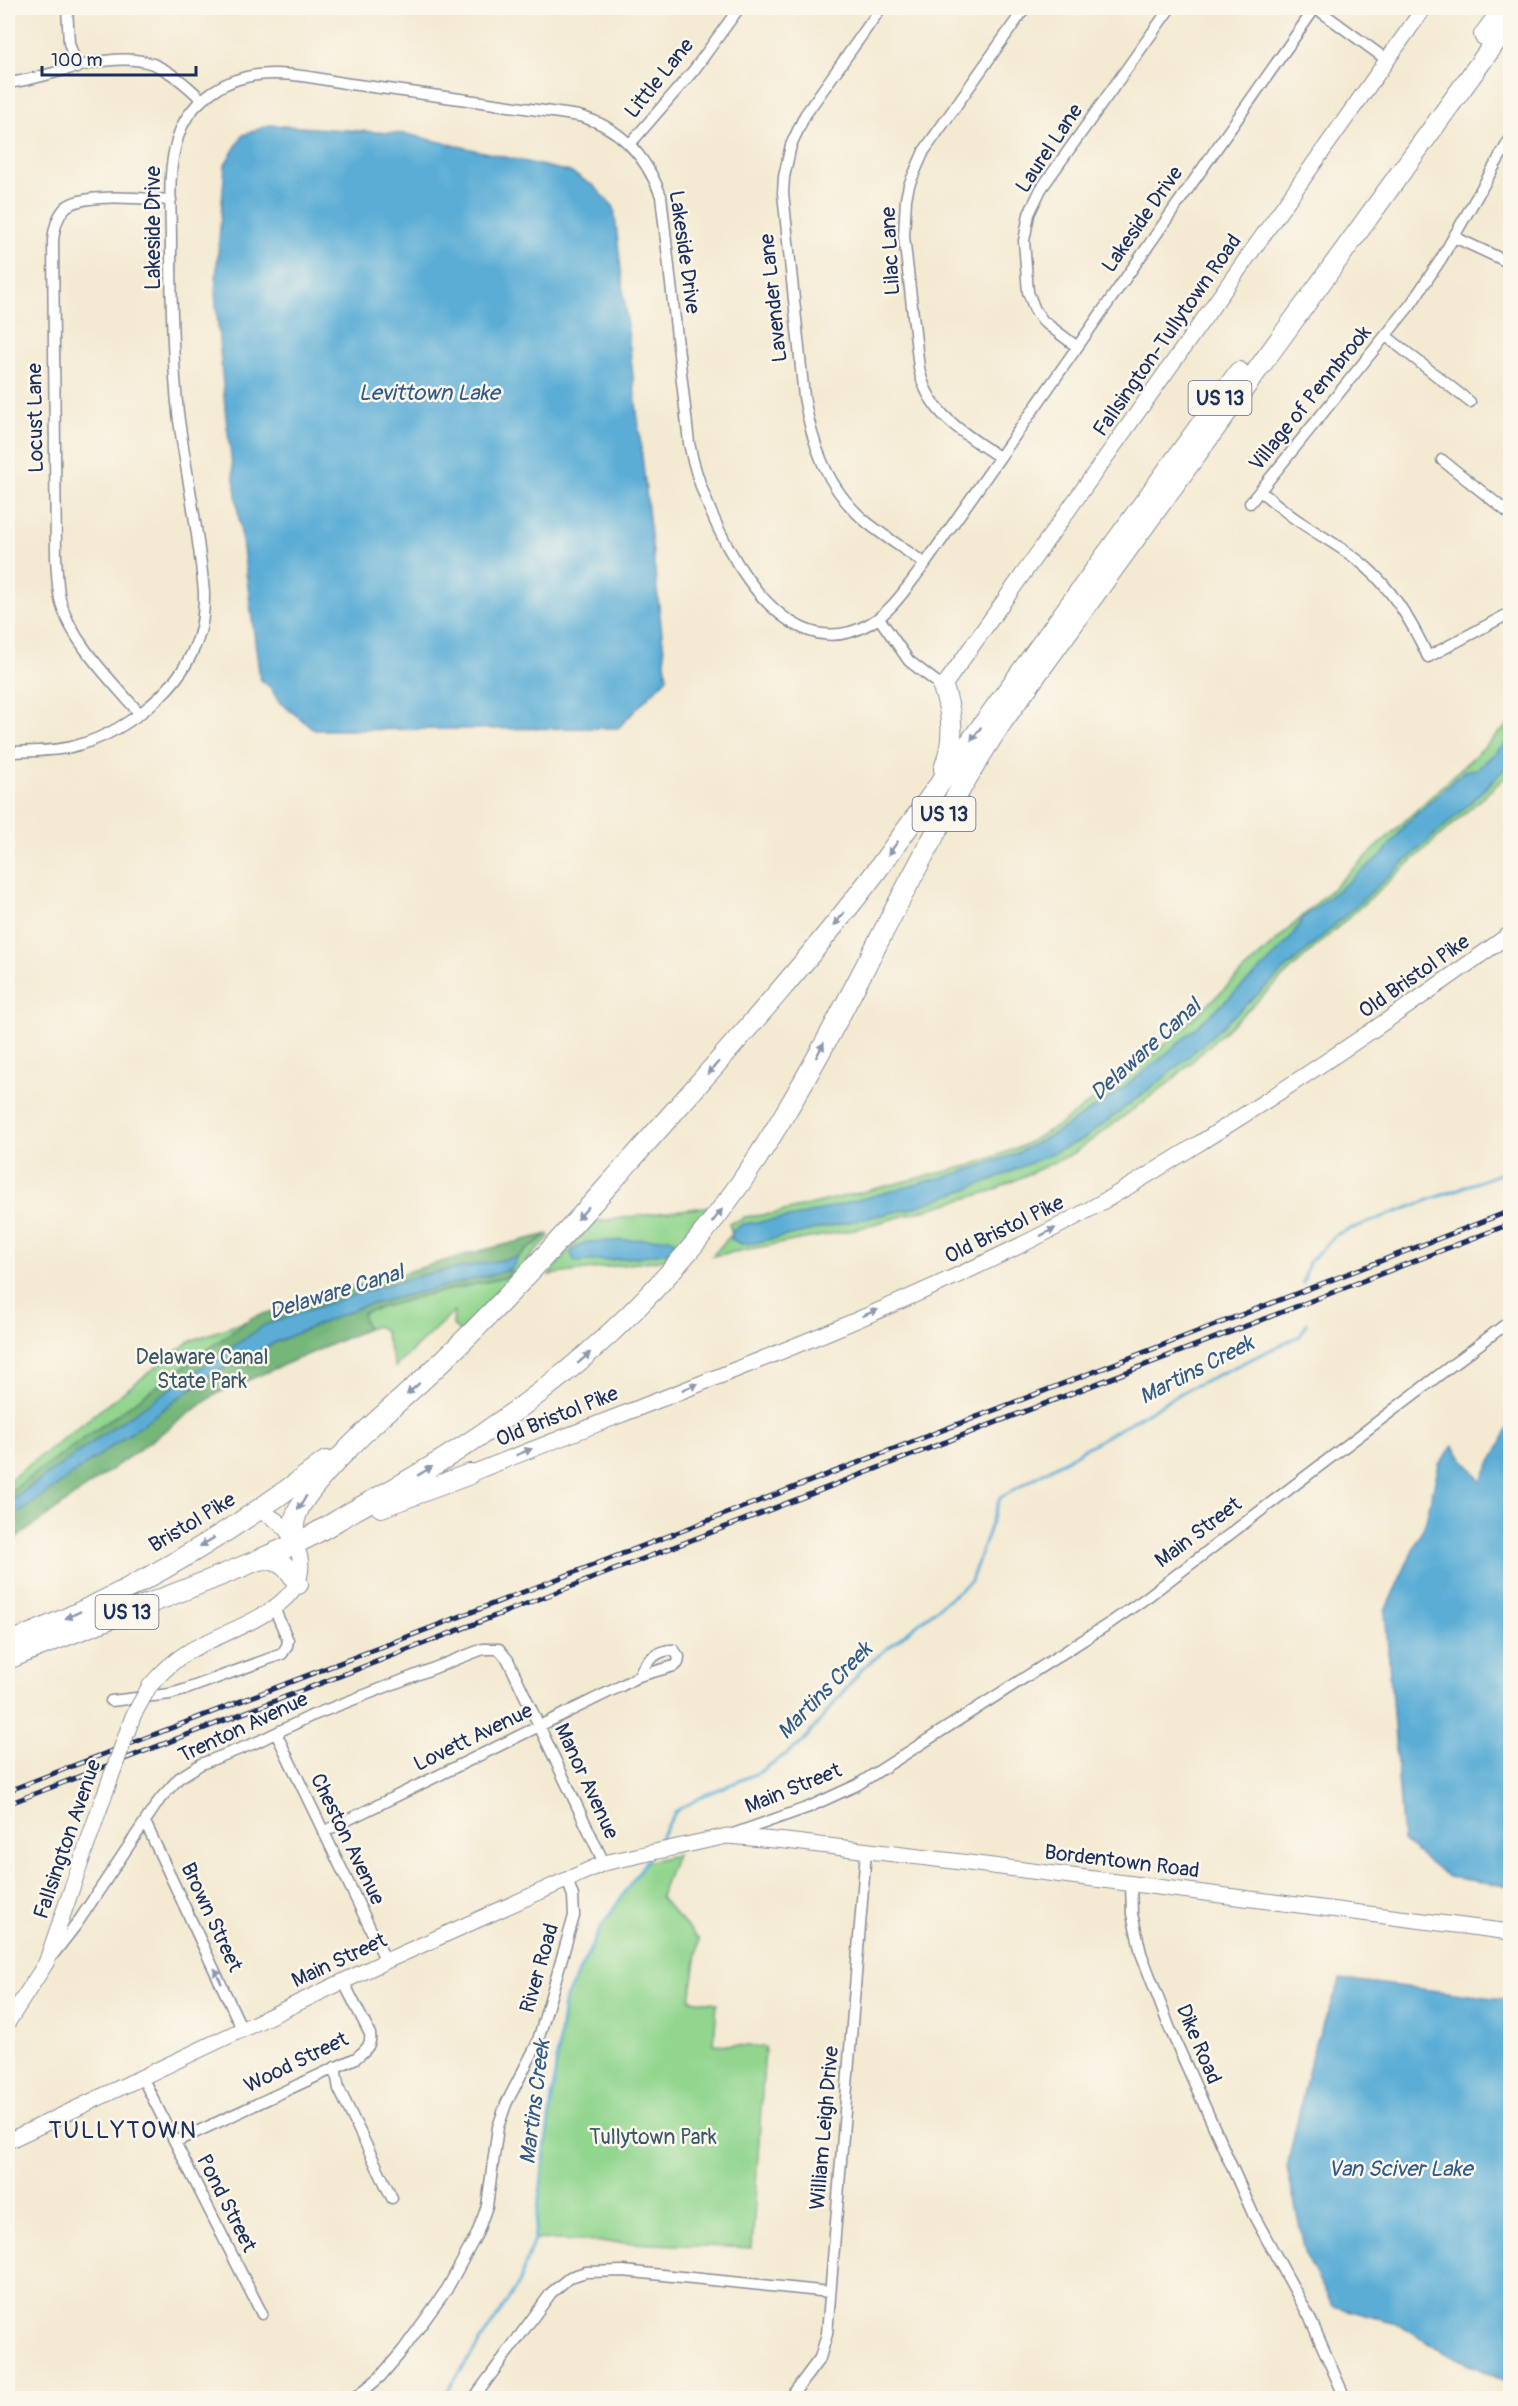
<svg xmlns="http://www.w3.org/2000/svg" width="1518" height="2406" font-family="Pangolin,sans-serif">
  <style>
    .green { fill: #91d58e; stroke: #568276; stroke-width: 1.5 }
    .forest { fill: #74b679; stroke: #48726c; stroke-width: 1.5 }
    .water { fill: #5badd6; stroke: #3b6e9a; stroke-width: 1.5 }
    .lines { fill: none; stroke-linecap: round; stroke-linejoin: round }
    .stream { stroke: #5badd6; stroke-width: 3 }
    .street-casing { stroke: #888c98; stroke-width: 13 }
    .secondary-casing { stroke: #888c98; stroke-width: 17 }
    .highway-casing { stroke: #888c98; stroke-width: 22 }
    .street { stroke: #fff; stroke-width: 10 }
    .secondary { stroke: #fff; stroke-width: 15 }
    .highway { stroke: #fff; stroke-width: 20 }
    .rail-casing { stroke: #1b2f5e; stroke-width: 5 }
    .rail { stroke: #fbf7ec; stroke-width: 3; stroke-dasharray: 9; stroke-linecap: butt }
    .secondary-bridge-casing { stroke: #888c98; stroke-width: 17; stroke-linecap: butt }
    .secondary-bridge { stroke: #fff; stroke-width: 15 }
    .oneway { fill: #8d97ae }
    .labels { text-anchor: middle; stroke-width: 5; stroke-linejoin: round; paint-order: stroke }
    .shield { fill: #fbf7ec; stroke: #5e6b89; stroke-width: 1.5 }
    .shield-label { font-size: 20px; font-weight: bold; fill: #1b2f5e }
    .street-label { font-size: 21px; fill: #1b2f5e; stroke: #fbf7ec }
    .park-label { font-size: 21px; fill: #38586a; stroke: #fbf7ec }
    .water-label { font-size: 22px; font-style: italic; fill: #315b88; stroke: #fbf7ec }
    .quarter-label { font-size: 24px; letter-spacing: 1.5px; fill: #1b2f5e; stroke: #fbf7ec }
  </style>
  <rect width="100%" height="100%" fill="#fbf7ec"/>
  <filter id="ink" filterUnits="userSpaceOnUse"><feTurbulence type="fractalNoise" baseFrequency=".0167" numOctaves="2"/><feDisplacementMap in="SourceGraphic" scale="12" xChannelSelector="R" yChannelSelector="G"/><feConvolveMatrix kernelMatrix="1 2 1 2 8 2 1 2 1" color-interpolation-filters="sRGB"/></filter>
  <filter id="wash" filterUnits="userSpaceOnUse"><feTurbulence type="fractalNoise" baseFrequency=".008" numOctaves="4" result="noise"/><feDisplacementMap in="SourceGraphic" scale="24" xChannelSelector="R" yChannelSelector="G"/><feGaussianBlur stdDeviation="1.35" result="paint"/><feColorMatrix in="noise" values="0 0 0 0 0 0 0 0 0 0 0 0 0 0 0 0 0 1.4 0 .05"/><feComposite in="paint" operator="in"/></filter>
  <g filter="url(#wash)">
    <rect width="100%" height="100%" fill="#f4ead2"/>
    <path class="green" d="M1510,723V773L1310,952L1170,1082L1074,1153L992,1191L853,1230L712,1256L732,1234L729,1223L742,1220L744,1217L772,1214L972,1165L1020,1147L1059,1125L1150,1058Z
      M712,1206L666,1259L549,1275L592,1222Z
      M548,1234L550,1236L460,1333L453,1325L454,1311L395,1367L384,1330L376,1326L367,1329L366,1327L248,1375L170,1422L8,1538V1481L190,1341L322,1294L490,1253L522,1254Z
      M676,1855L660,1897L699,1940L690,2000L717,2003L714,2044L765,2047L752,2248L534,2239L564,2002L601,1927L646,1862Z"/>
    <path class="forest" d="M548,1234L518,1257L423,1275L356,1294L121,1422L8,1503V1493L253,1317L471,1253Z
      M512,1268L508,1277L422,1296L362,1313L367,1329L216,1394L8,1544V1521L208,1377L276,1342L360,1307Z"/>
    <path class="water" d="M269,125L406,134L570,172L594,186L614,207L667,678L618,728L315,730L278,701L271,688L260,679L226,418L215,292L225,164L243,135Z
      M1510,740V764L1470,803L1187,1058L1160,1081L1082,1140L990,1181L913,1208L754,1243L741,1244L731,1239L733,1230L743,1224L795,1217L962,1172L1013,1155L1059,1131L1109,1098L1158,1061L1267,964L1290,939L1303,918L1383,854L1407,823L1464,771L1477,769Z
      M670,1238L676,1242L669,1252L622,1259L575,1262L571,1253L575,1248L587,1242Z
      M518,1257L512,1268L503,1272L360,1307L276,1342L208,1377L8,1521V1503L121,1422L265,1325L356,1294L423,1275Z
      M1510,1425V1886L1448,1877L1403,1841L1385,1611L1425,1524L1439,1464L1453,1446L1481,1481Z
      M1341,1979L1510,2000V2384L1436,2348L1396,2323L1333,2306L1306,2256L1287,2167L1313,2050Z"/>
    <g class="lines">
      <path class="stream" d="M1303,1283L1309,1262L1337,1234L1510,1170
        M655,1847L676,1811L705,1795L758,1773L801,1744L863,1668L971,1581L1000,1498L1188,1389L1300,1336L1307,1323
        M443,2398L519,2283L534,2239L564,2002L601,1927L648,1858"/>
    </g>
  </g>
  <g filter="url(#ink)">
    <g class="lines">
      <g class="street-casing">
        <path id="street" d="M67,8L69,43L77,68
          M881,8L805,115L791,145L784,177L783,193L804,397C812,444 827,488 864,520C883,536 905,549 925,564
          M1316,8L1387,60
          M8,83C53,78 110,48 153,64C172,72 188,86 202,100
          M630,144L694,70L739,8
          M1454,237L1510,263
          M1386,336L1470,402
          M1076,346L1043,321L1035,310L1028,292L1024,241L1029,214L1041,189L1170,8
          M999,457C964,433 927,413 919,368L904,236L906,199L909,185L924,151L1025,8
          M1442,460L1510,514
          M1260,491C1273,501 1286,513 1300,522C1322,537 1345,549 1365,566C1393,590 1413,624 1428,657L1510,613
          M1250,503L1411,304L1441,259L1510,139
          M879,618L909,661L943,687
          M139,713C113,682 72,643 61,603C57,589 57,572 56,557L53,241C54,229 57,216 66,207C84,192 147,199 171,200
          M8,752C28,751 51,752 71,747C121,735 176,694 195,646C203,629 204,611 204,593C199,532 186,473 178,413C172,356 171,298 171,241C171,206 167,170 178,137C187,106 216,84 246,77C280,69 317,79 350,84C427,94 503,105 579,116C621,127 646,156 661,196L689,443C702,512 774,678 869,624C893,611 908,585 925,564L1315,8
          M111,1701L170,1694L184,1690L282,1654L287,1646L288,1640L274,1608
          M276,1733L386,1961
          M145,1822L242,2029
          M323,1832L621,1686L639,1676C644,1662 658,1649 674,1650L679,1657L678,1663L674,1666L639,1676
          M733,1834L809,1807L857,1785L1110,1623L1146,1598L1510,1321
          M1131,1883L1132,1914L1141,1953L1170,2029L1253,2214L1309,2316L1345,2398
          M52,1956L76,1925L160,1799L179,1778L201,1764L255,1743L311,1716L483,1649H499L508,1660L604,1863
          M335,2067L339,2089L392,2198
          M142,2077L262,2314
          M175,2142L356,2058C364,2051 372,2046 370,2034L343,1981
          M355,2398L380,2377L403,2350L447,2289L477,2234L487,2206L498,2127L506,2104L537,2044L574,1916L573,1896L567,1879
          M474,2398L551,2293L570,2277L586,2272L623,2271L830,2292
          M790,2398L820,2358L827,2334L866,1851"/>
      </g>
      <g class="secondary-casing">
        <path id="secondary" d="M943,687L1424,8
          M470,1474C660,1398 860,1327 1043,1234C1099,1206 1153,1172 1206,1139C1310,1074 1411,1005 1510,934
          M149,1687C161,1672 174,1660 191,1650C229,1628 323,1605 296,1546C288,1527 275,1517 256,1510
          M8,2022L46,1963L99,1810
          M8,2141L386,1961L604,1863L727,1836L786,1841L953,1861L1510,1932"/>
      </g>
      <g class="highway-casing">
        <path id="highway" d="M1484,35L1504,8
          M943,687C953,716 955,740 944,769
          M381,1507L470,1474
          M296,1544C294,1533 292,1524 297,1513C307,1487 367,1429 390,1409C478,1333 554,1246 632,1159C715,1065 799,973 875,873L1239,372
          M259,1560C277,1556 290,1568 298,1584
          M8,1643C121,1599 229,1535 326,1461
          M8,1659C102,1619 199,1588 292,1545C314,1536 334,1522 355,1510C526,1419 661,1311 765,1146C852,1009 912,858 1002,722L1510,22"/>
      </g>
      <use href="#street" class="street"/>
      <use href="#secondary" class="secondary"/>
      <use href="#highway" class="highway"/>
      <g class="rail-casing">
        <path id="rail" d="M8,1791L1510,1211
          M8,1804L1510,1224"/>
      </g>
      <use href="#rail" class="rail"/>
      <g class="secondary-bridge-casing">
        <path id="secondary-bridge" d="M99,1810L133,1716L149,1687"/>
      </g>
      <use href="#secondary-bridge" class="secondary-bridge"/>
    </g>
    <defs><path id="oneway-solid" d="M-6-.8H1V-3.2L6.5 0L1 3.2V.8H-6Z" transform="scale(1.5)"/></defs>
    <g class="oneway">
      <use href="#oneway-solid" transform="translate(976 734) rotate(126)"/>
      <use href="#oneway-solid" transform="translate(893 848) rotate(126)"/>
      <use href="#oneway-solid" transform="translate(839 919) rotate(128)"/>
      <use href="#oneway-solid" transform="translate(820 1050) rotate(-62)"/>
      <use href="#oneway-solid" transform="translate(713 1068) rotate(132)"/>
      <use href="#oneway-solid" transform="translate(583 1213) rotate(132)"/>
      <use href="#oneway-solid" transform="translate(717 1216) rotate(-53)"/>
      <use href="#oneway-solid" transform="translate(1048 1232) rotate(-27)"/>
      <use href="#oneway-solid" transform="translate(870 1313) rotate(-22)"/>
      <use href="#oneway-solid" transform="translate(584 1358) rotate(-41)"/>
      <use href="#oneway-solid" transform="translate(690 1387) rotate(-21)"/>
      <use href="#oneway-solid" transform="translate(413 1389) rotate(138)"/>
      <use href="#oneway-solid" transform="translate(524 1452) rotate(-22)"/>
      <use href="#oneway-solid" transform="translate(425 1471) rotate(-31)"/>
      <use href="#oneway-solid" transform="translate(302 1503) rotate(121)"/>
      <use href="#oneway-solid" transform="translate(207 1542) rotate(149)"/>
      <use href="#oneway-solid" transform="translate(73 1615) rotate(155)"/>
      <use href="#oneway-solid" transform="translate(218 1976) rotate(-115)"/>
    </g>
  </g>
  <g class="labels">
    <g class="shield">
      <rect x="1188.5" y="381" width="63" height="34" rx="4.5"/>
      <rect x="912.5" y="797" width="63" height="34" rx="4.5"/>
      <rect x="95.5" y="1595" width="63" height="34" rx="4.5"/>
    </g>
    <g class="shield-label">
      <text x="1220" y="405">US 13</text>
      <text x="944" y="821">US 13</text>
      <text x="127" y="1619">US 13</text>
    </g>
    <g class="street-label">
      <text transform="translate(659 78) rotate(-51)" y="7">Little Lane</text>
      <text transform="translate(1049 148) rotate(-56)" y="7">Laurel Lane</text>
      <text transform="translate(1142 219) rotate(-55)" y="7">Lakeside Drive</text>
      <text transform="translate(153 228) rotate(-90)" y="7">Lakeside Drive</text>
      <text transform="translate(890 251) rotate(-93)" y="7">Lilac Lane</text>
      <text transform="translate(685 252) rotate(82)" y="7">Lakeside Drive</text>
      <text transform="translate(773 298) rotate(-96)" y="7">Lavender Lane</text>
      <text transform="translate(1167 335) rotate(-55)" y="7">Fallsington-Tullytown Road</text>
      <text transform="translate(1310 398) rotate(-51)" y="7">Village of Pennbrook</text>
      <text transform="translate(35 418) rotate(-91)" y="7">Locust Lane</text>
      <text transform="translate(1414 976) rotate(-35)" y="7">Old Bristol Pike</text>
      <text transform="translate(1004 1229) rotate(-26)" y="7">Old Bristol Pike</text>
      <text transform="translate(557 1416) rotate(-22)" y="7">Old Bristol Pike</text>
      <text transform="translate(192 1522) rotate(-31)" y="7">Bristol Pike</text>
      <text transform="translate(1198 1532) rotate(-37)" y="7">Main Street</text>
      <text transform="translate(243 1727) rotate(-25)" y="7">Trenton Avenue</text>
      <text transform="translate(473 1737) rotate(-26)" y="7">Lovett Avenue</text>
      <text transform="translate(587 1781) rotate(65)" y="7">Manor Avenue</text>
      <text transform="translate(793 1788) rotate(-22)" y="7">Main Street</text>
      <text transform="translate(67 1839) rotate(-71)" y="7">Fallsington Avenue</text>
      <text transform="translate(348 1839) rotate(64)" y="7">Cheston Avenue</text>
      <text transform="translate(1122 1861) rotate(7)" y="7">Bordentown Road</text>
      <text transform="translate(212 1917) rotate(65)" y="7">Brown Street</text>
      <text transform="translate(339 1960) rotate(-25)" y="7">Main Street</text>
      <text transform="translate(539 1968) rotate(-74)" y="7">River Road</text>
      <text transform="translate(1199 2044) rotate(67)" y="7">Dike Road</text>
      <text transform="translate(296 2062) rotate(-26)" y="7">Wood Street</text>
      <text transform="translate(824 2128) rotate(-85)" y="7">William Leigh Drive</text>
      <text transform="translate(227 2203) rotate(63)" y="7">Pond Street</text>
    </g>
    <g class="park-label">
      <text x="202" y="1364">Delaware Canal<tspan x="202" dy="24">State Park</tspan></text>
      <text x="653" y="2144">Tullytown Park</text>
    </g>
    <g class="water-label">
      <text x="429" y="400">Levittown Lake</text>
      <text transform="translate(1145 1049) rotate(-42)" y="8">Delaware Canal</text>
      <text transform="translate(336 1291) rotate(-17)" y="8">Delaware Canal</text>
      <text transform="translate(1196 1369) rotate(-27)" y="8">Martins Creek</text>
      <text transform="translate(824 1690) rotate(-46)" y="8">Martins Creek</text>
      <text transform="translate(534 2102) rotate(-83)" y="8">Martins Creek</text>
      <text x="1400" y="2176">Van Sciver Lake</text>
    </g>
    <g class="quarter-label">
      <text x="123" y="2138">TULLYTOWN</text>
    </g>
  </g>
  <rect width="1518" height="2406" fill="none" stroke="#fbf7ec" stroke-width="30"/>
  <path d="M42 66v9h154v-9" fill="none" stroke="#1b2f5e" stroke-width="3"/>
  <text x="51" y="66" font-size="18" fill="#1b2f5e" stroke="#fbf7ec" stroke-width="4.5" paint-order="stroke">100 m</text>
</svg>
